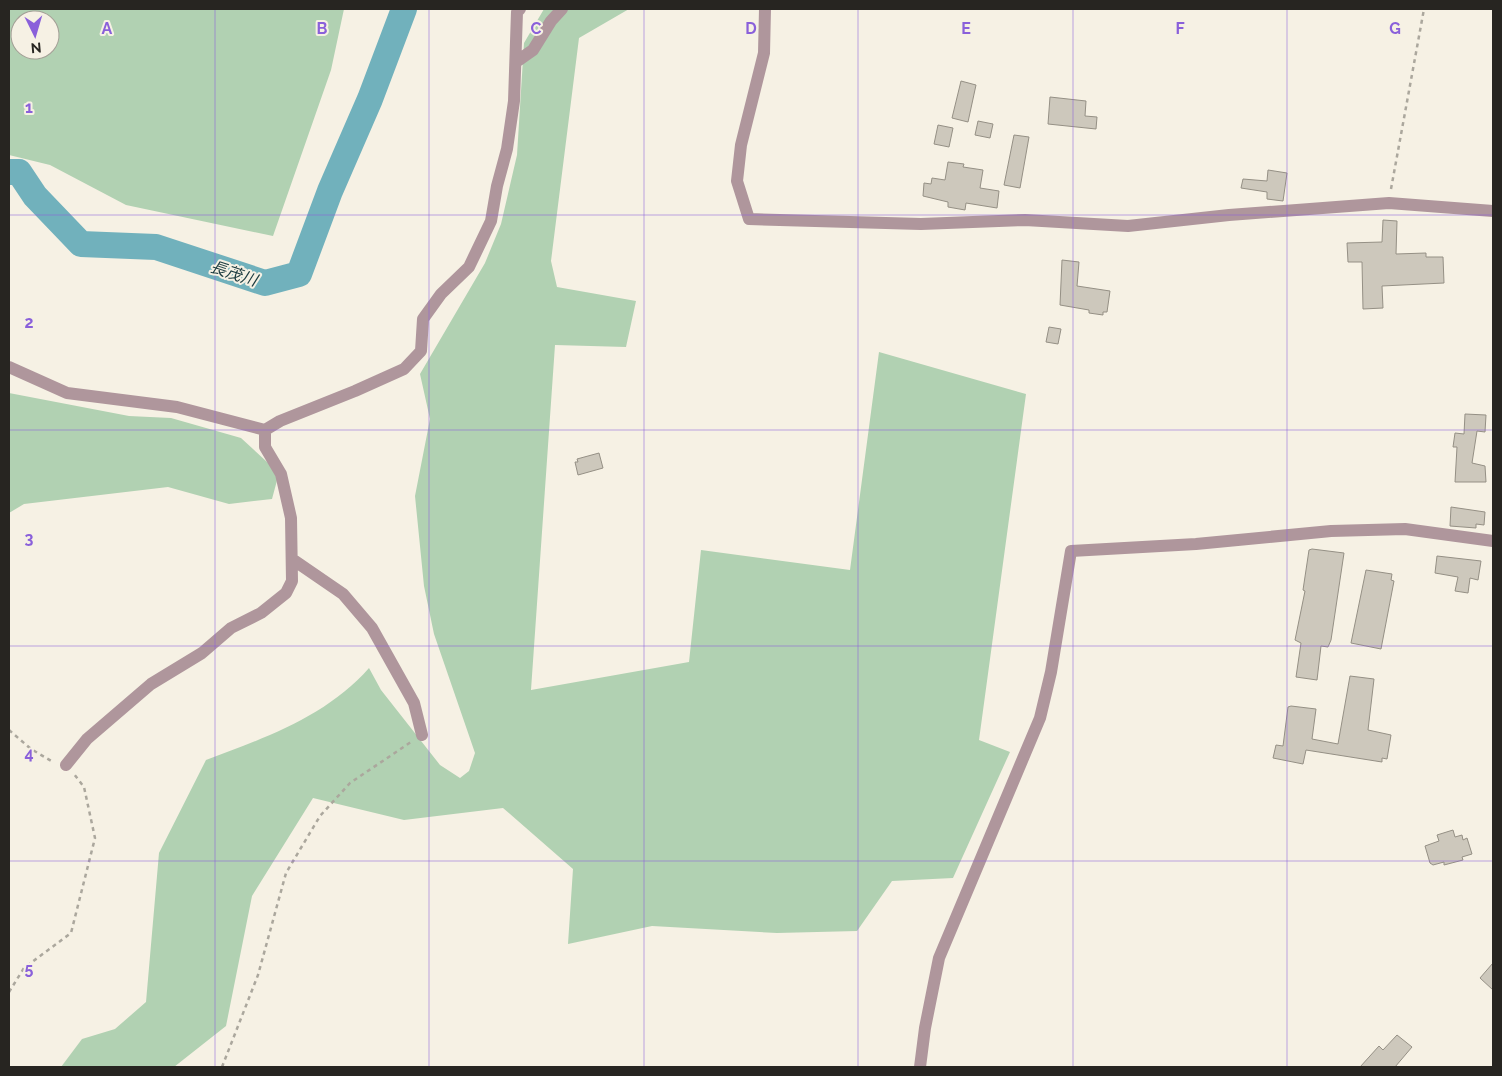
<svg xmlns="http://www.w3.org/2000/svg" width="1502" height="1076" font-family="Raleway,'Noto Sans JP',sans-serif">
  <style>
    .green { fill: #b1d1b2; fill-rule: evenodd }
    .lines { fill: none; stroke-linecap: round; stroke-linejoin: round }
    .river { stroke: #71b1bc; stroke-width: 26 }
    .building { fill: #cdc8bc; stroke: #959085 }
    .path { stroke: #aba79d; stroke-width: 2.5; stroke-dasharray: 4 4; stroke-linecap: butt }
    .minor { stroke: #af969c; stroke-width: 12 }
    .grid { fill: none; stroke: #8a60da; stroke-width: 1; stroke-opacity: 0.55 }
    .labels { text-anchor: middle; stroke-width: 4; stroke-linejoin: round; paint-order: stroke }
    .water-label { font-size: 16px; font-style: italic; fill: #19393e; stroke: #f6f1e4 }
    .grid-label { font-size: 16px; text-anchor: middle; font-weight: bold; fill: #8a60da; stroke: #f6f1e4; stroke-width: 4; stroke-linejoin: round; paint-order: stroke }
  </style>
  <rect width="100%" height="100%" fill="#f6f1e4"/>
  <path class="green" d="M9,9H344L331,70L273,236L126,205L50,165L9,155ZM20,20H50V50H20Z
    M544,9H629L579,38L551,261L557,287L636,301L626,347L555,345L531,690L689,662L701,550L850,570L879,352L1026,394L979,740L1010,752L953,878L892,881L857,931L777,933L652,926L568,944L573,869L503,808L404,820L313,798L252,896L226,1026L174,1067H61L82,1039L115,1029L146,1002L159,853L206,760C265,738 327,716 369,668L381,690L440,765L460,778L469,771L475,753L434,634L424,586L415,496L430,419L420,374L485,263L501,224L517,155L524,43Z
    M9,393L129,416L171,418L241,438L279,473L272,499L229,504L168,487L24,504L9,513Z"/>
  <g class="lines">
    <path class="river" d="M9,172H19L35,196L81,244L156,247L265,283L299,274L330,191L370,99L404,9"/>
  </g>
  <path class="building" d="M961,81L976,85L968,122L952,118Z
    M1050,97L1086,101L1085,116L1097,117L1096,129L1048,124Z
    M978,121L993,124L990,138L975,135Z
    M938,125L953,128L949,147L934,144Z
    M1014,135L1029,137L1020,188L1004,185Z
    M948,162L964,164L963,167L983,170L980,188L999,191L997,208L966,203L965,210L948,207V202L923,196L924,183L931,184L932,178L945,180Z
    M1268,170L1287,173L1283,201L1267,199V192L1241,188L1243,179L1267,181Z
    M1383,220L1397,221L1396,254L1426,253V257H1443L1444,283L1382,286L1383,308L1363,309L1362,262H1348L1347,243L1382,242Z
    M1062,260L1079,262L1077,286L1110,291L1107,312H1103V315L1089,313V310L1060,305Z
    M1049,327L1061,329L1058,344L1046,342Z
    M1465,414L1486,415L1485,432L1477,431L1472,463L1485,466L1486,482H1455L1457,447H1453L1455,433L1464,434Z
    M599,453L603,468L578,475L575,462H578L577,459Z
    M1451,507L1485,512L1484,525L1476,524V528L1450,526Z
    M1312,549L1344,553L1331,640L1328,647L1321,646L1317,680L1296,677L1301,643L1295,640L1305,591L1303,590L1309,550Z
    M1437,556L1481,561L1478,580L1470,578L1468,593L1455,591L1458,577L1435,573Z
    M1366,570L1392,574L1391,580L1394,581L1381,649L1351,643Z
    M1350,676L1374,679L1368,730L1391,735L1387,759L1382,758V762L1306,750L1303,764L1273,758L1276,745L1283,746L1288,707L1291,706L1316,709L1312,739L1338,744Z
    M1453,830L1455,837L1462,835L1463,840L1467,838L1472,854L1462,857L1463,860L1444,865V862L1433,865L1430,863L1425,846L1439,841L1437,835Z
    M1493,963V990L1480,978Z
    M1397,1035L1412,1047L1395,1067H1360L1379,1046L1383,1050Z"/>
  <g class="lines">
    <path class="path" d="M1391,189L1424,9
      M9,730L31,749L53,762
      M9,992L24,968L71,933L95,838L84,787L74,774
      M222,1067L258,975L286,873L320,816L350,783L411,742"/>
    <path class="minor" d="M765,9L764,53L741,145L737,181L749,219L921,224L1025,220L1128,226L1229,215L1389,203L1493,211
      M516,62L533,50L551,21L562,9
      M9,367L67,393L177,407L265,430L280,421L355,391L404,369L421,351L423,319L441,294L469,267L491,221L497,186L507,149L514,101L517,12L520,9
      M292,559L343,594L372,628L414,703L422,735
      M66,765L87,739L151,684L202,653L231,628L261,613L286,593L292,581L291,518L281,474L265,447V430
      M920,1067L925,1028L939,958L1040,718L1051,672L1071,551L1196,544L1331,531L1405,529L1493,541"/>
  </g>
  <path class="grid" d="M215,9V1067M429,9V1067M644,9V1067M858,9V1067M1073,9V1067M1287,9V1067M9,215H1493M9,430H1493M9,646H1493M9,861H1493"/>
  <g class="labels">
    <g class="water-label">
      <text transform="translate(234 273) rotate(18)" y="6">長茂川</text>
    </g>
  </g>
  <g class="grid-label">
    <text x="107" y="34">A</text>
    <text x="322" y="34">B</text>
    <text x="536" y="34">C</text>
    <text x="751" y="34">D</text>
    <text x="966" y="34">E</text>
    <text x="1180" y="34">F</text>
    <text x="1395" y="34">G</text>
    <text x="29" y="113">1</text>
    <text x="29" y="328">2</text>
    <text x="29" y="544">3</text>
    <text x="29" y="759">4</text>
    <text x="29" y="974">5</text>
  </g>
  <rect width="1502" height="1076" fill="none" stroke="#272521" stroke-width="20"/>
  <g transform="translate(35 35) rotate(175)"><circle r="24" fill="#f6f1e4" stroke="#a39f96"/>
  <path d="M0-4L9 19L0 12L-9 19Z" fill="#8a60da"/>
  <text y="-8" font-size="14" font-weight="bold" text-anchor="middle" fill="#272521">N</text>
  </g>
</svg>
